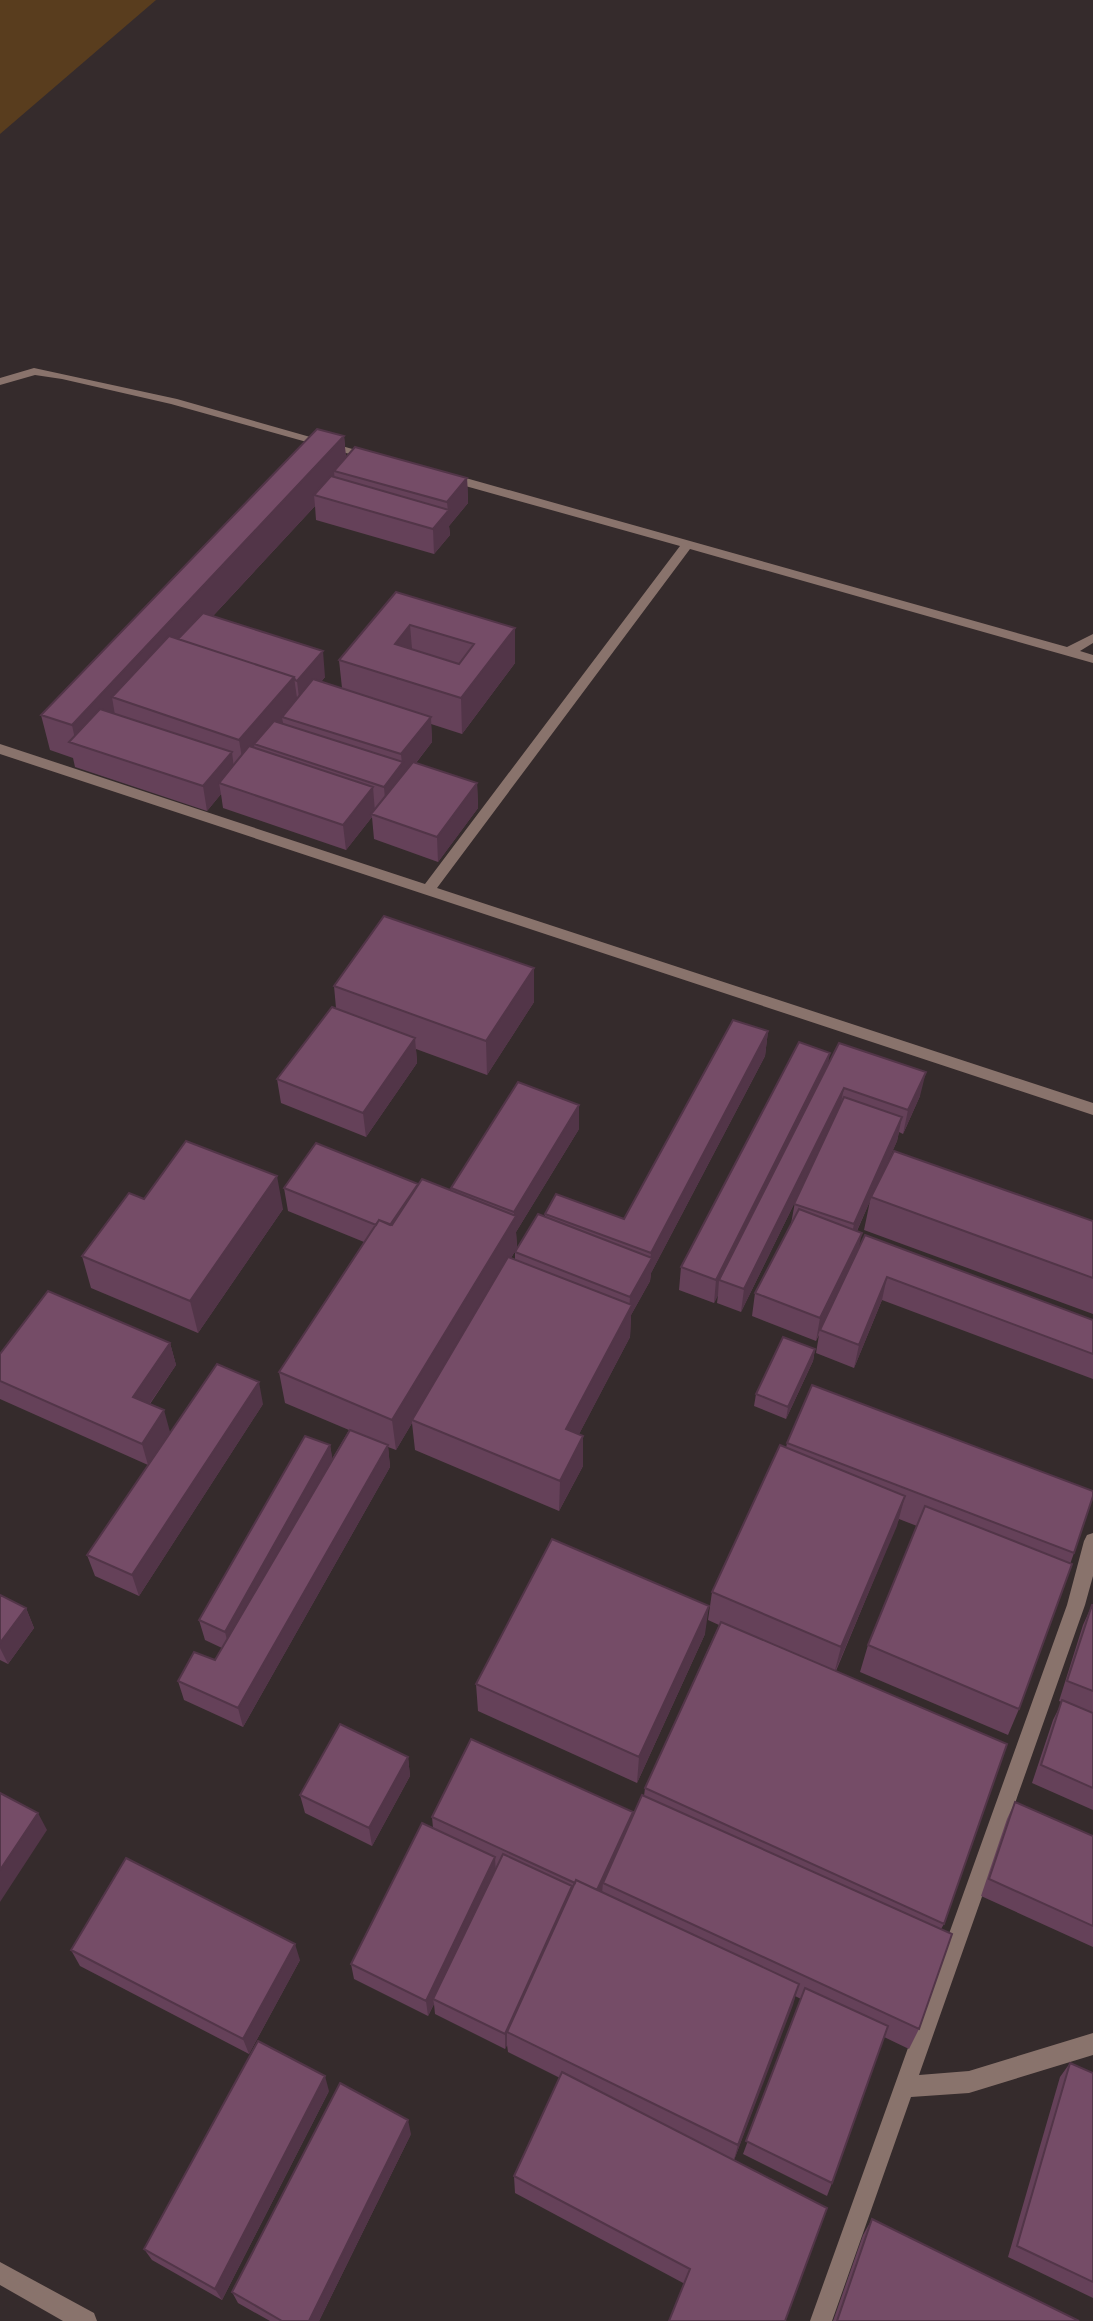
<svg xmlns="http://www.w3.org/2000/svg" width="1093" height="2321" font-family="'PT Sans Narrow',sans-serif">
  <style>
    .green { fill: #593d1e }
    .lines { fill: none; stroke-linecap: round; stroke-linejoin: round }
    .street { fill: #89736c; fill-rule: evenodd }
    .wall { fill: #654159 }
    .shaded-wall { fill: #523548 }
    .building { fill: #754c67; stroke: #523548; stroke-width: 2; fill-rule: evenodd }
  </style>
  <rect width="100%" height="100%" fill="#352b2c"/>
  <path class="green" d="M0,0H156L0,134Z"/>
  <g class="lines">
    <path class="street" d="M34,368L177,399L377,456L371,460L171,404L62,379L35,375L0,385V378Z
      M448,473L1067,647L1093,634V643L1080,651L1093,655V663L690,549L437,888L1093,1103V1115L0,754V744L425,884L680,546L444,480V474Z
      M1093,1533V1576L1085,1605L919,2075L969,2071L1093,2033V2055L969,2093L911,2097L832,2321H810L1067,1605L1084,1541L1087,1535Z
      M0,2262L94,2313L97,2321H63L0,2285Z"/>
  </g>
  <path class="wall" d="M344,436L346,458L467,478L468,503L449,526L450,535L434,554L316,520L315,506L213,616L325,677L321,682L342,688L339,660L396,592L515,663L462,734L431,724L432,742L416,763L477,783L478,808L438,862L374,839L372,817L346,850L223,808L221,794L207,811L75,767L73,758L50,750L41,715Z
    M534,968V1002L487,1075L416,1049L417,1063L366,1137L281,1103L277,1079L336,1008L334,986Z
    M768,1031L765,1056L651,1273L650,1281L631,1315L630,1337L579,1434L583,1436V1466L559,1511L415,1450L412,1423L396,1450L388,1447L390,1467L243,1727L184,1700L178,1681L215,1660L222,1648L205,1640L199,1620L330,1445L332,1459L349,1430L285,1403L279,1372L364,1242L288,1211L284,1188L418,1184L451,1190V1188L579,1129L516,1232L517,1248L511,1258L515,1260V1252L545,1217V1214L624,1219Z
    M829,1064L920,1096L903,1134L899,1132L897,1141L880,1179L1093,1221V1314L864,1230L870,1201L857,1231L859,1248L1093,1320V1379L882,1300L854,1368L816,1353L819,1335L816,1341L752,1316L755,1293L791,1224L795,1202L741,1312L717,1303L718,1295L714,1303L679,1290L681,1267Z
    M144,1199L283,1209L198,1333L91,1288L82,1256Z
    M170,1343L176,1365L150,1404L170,1432L263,1404L139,1596L95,1576L87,1555L148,1465L0,1399V1354Z
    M815,1349L813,1361L786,1419L754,1406L756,1394Z
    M787,1443L1074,1553L1019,1709L1008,1735L860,1672L868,1645L917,1526L899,1519L836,1671L944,1924L941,1929L919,2029L909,2049L884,2037L832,2183L827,2196L743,2154L801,1999L795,1996L734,2160L685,2284L515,2193L514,2176L560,2078L508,2052L507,2045L505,2049L435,2014L434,2004L428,2016L354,1979L351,1964L433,1828L432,1817L632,1818L644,1796L645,1788L719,1625L708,1620L712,1592L786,1448Z
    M0,1595L26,1608L34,1628L8,1664L0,1660Z
    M1092,1605H1093V1810L1032,1783L1053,1720L1062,1702L1059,1701L1083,1625Z
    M705,1634L637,1783L478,1711L476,1684Z
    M408,1757L410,1776L372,1846L305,1813L300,1795Z
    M1015,1802L1093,1836V1947L981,1896L1007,1819Z
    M71,1950L300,1960L249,2054L80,1966Z
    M1070,2063L1093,2073V2298L1008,2257L1060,2077Z
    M329,2091L222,2300L152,2260L144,2249Z
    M411,2134L319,2321H270L238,2303L232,2292Z
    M872,2219L1079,2321H833L863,2235Z"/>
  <path class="shaded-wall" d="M344,436L347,472L334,471L335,484L314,495L315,506L186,645L112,697L116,721L76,744L72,725Z
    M467,478L468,503L449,526L450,535L434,554L433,529L448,511L447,502Z
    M410,625L413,660L397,680L395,644Z
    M515,628V663L462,734L461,698Z
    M323,651L325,677L300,706L297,681Z
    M294,677L299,712L282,717L284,729L254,744L256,762L245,776L239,740Z
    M431,717L432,742L404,778L386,812L384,787L402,764L401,754Z
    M232,752L235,777L219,783L221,794L207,811L203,786Z
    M477,783L478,808L438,862L437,837Z
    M373,787L375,812L371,814L372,817L346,850L343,825Z
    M534,968V1002L487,1075L486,1041Z
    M768,1031L765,1056L651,1273L650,1281L631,1315L630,1337L566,1459V1429L629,1310L630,1297L650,1261L651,1253Z
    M415,1038L417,1063L366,1137L363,1113Z
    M830,1053L826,1077L719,1280L718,1295L714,1303L716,1280Z
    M926,1072L920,1096L903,1134L908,1110Z
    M844,1088L839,1112L741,1312L744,1289Z
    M579,1105V1129L516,1232L517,1248L414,1420H412V1423L396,1450L392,1420L514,1219V1212Z
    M902,1117L897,1141L849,1248L854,1224Z
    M277,1176L283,1209L198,1333L190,1301Z
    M862,1233L857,1256L820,1330L816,1341L820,1318Z
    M887,1277L882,1300L854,1368L859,1345Z
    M170,1343L176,1365L139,1419L133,1397Z
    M815,1349L813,1361L786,1419L788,1407Z
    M259,1382L263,1404L139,1596L132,1575Z
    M164,1410L170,1432L148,1465L142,1444Z
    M583,1436V1466L559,1511L560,1481Z
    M330,1445L334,1467L230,1652L225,1632Z
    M388,1445L390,1467L243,1727L238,1708Z
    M905,1496L897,1526L834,1674L841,1647Z
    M709,1606L705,1634L637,1783L639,1757Z
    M26,1608L34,1628L8,1664L0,1648V1643Z
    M408,1757L410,1776L372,1846L369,1828Z
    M633,1812L631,1830L603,1883L602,1893H596Z
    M38,1813L47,1830L0,1902V1870Z
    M495,1857L496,1875L433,1999L434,2004L428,2016L426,2001Z
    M572,1886L507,2032V2045L505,2049V2034Z
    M295,1944L300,1960L249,2054L243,2039Z
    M799,1984L793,2005L733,2163L738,2145Z
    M325,2076L329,2091L222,2300L215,2289Z
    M408,2120L411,2134L319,2321H309Z"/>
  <path class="building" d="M317,429L344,436L72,725L41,715Z
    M355,447L467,478L447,502L334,471Z
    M331,476L449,510L433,529L314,495Z
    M396,592L515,628L461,698L339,660ZM410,625L474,644L459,664L395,644Z
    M203,613L323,651L297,681L295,680L294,677L178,639Z
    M169,636L294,677L239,740L112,697Z
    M313,679L431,717L401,754L282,717Z
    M100,709L232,752L203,786L69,742Z
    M274,721L403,762L384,787L254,744Z
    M249,746L373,787L343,825L219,783Z
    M413,762L477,783L437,837L371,814Z
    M384,916L534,968L486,1041L334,986Z
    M332,1007L415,1038L363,1113L277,1079Z
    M733,1020L768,1031L651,1253L545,1214L556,1194L624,1219Z
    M799,1042L830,1053L716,1280L681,1267Z
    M839,1043L926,1072L908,1110L844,1088L744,1289L719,1280Z
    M518,1082L579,1105L514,1212L451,1188Z
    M844,1097L902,1117L854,1224L794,1204Z
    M186,1141L277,1176L190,1301L82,1256L129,1193L144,1199Z
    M316,1143L418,1184L390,1225L379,1220L376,1225L284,1188Z
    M894,1151L1093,1221V1278L871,1197Z
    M422,1179L516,1216L392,1420L279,1372L379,1220L392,1225Z
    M799,1209L862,1233L820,1318L755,1293Z
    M538,1214L652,1258L630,1297L515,1252Z
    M865,1235L1093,1320V1354L887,1277L859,1345L820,1330Z
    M508,1257L632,1305L566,1429L583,1436L560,1481L412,1420Z
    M48,1291L170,1343L133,1397L164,1410L142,1444L0,1381V1354Z
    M783,1337L815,1349L788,1407L756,1394Z
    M217,1364L259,1382L132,1575L87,1555Z
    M812,1385L1093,1491V1496L1074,1553L787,1443Z
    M350,1430L388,1445L238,1708L178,1681L194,1652L215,1660Z
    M305,1436L330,1445L225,1632L199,1620Z
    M780,1445L905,1496L841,1647L712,1592Z
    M925,1506L1072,1564L1019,1709L868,1645Z
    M552,1539L709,1606L639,1757L476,1684Z
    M0,1595L26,1608L0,1643Z
    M1092,1605H1093V1691L1067,1681Z
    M721,1622L1007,1744L944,1924L645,1788Z
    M1062,1700L1093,1713V1788L1041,1765Z
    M340,1724L408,1757L369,1828L300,1795Z
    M471,1739L633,1812L597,1890L576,1880L575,1883L432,1817Z
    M0,1793L38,1813L0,1870Z
    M642,1795L952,1934L919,2029L603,1883Z
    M1015,1802L1093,1836V1926L989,1879Z
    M422,1823L495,1857L426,2001L351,1964Z
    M503,1854L572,1886L505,2034L433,1999Z
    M126,1858L295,1944L243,2039L71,1950Z
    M576,1880L799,1984L738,2145L507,2032Z
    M805,1988L888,2026L832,2183L746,2141Z
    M258,2041L325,2076L215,2289L144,2249Z
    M1070,2063L1093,2073V2282L1017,2246Z
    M562,2072L827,2208L785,2321H669L690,2269L514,2176Z
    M340,2083L408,2120L309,2321H282L232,2292Z
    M872,2219L1079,2321H837Z"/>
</svg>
